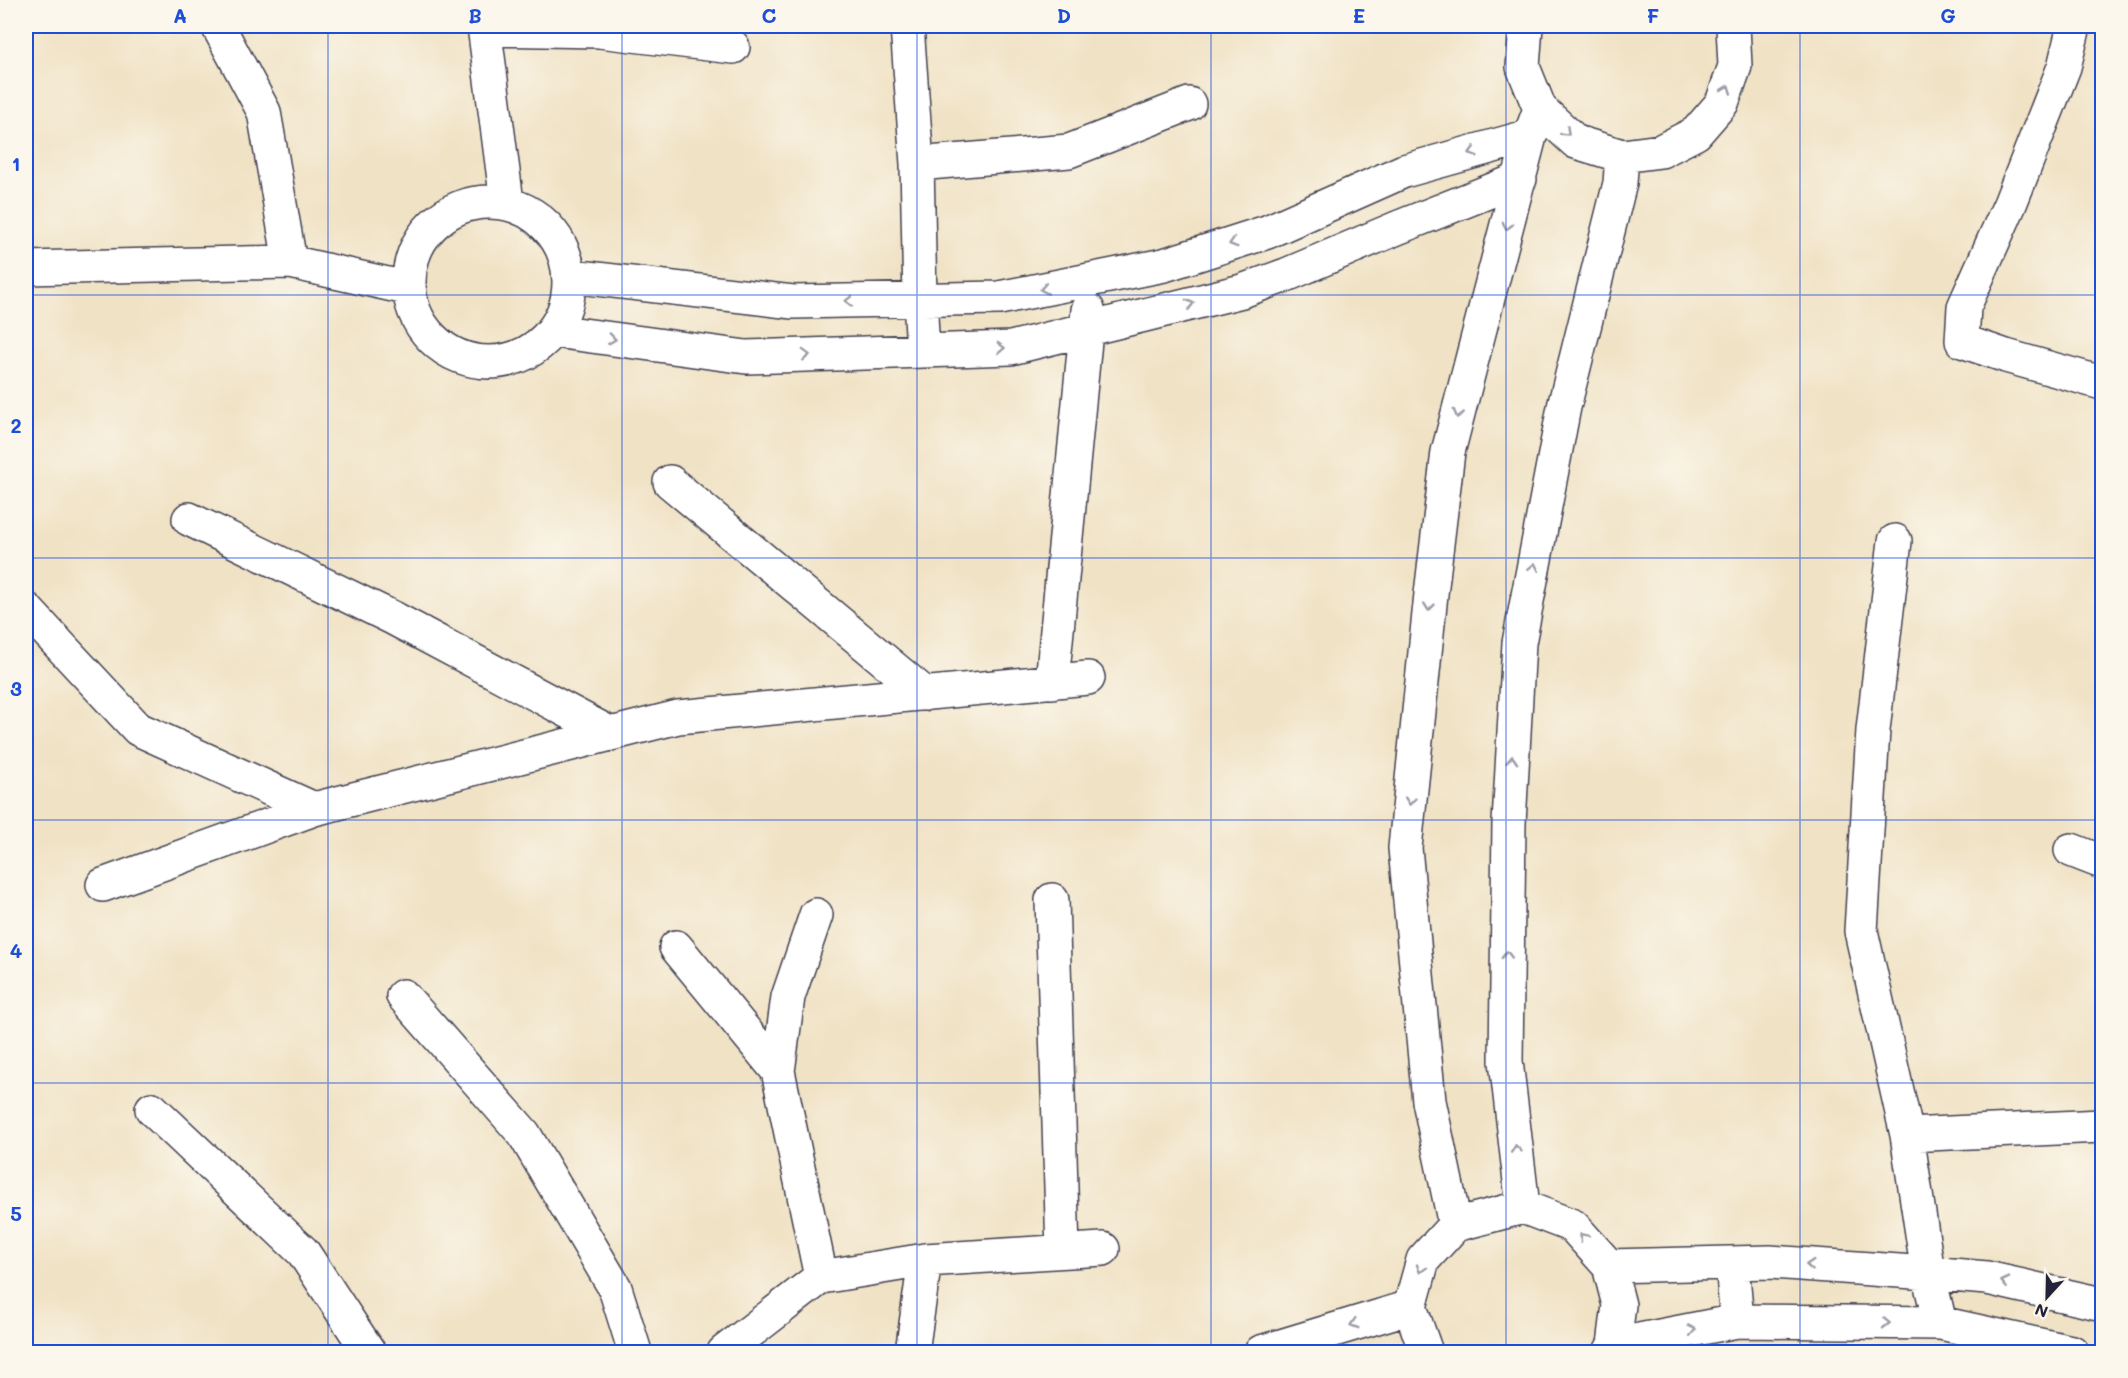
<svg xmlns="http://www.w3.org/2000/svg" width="2128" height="1378" font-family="Mali,sans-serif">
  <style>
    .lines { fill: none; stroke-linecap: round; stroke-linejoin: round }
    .minor-casing { stroke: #413f50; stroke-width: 36 }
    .minor { stroke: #fff; stroke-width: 33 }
    .oneway { stroke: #9c9ca7 }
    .grid { fill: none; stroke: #1d4ed8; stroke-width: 1.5; stroke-opacity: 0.55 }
    .neatline { fill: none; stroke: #1d4ed8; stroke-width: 2 }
    .grid-label { font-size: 20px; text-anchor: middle; font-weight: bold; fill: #1d4ed8 }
  </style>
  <rect width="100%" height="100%" fill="#fbf7ec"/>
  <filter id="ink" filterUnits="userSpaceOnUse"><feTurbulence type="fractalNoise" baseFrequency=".0167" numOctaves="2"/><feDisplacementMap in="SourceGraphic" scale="12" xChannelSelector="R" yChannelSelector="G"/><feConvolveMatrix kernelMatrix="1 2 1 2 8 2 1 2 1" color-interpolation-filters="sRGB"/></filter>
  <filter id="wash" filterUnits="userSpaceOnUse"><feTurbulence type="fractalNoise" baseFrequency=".008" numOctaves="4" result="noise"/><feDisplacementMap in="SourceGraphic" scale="24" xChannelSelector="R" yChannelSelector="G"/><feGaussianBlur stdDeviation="1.35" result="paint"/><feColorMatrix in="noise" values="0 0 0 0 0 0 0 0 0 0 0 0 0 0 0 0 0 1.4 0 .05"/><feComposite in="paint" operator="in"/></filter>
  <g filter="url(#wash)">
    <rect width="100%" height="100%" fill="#f0e2c5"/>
  </g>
  <g filter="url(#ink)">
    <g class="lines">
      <g class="minor-casing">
        <path id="minor" d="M218,26L264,112L290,262
          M484,26L507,202
          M907,26L917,164L920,299L923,351
          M1526,26L1523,67L1540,109L1576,142L1622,156L1661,151L1696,133L1722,103L1735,66L1733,26
          M2074,26L2064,67L2010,204L1964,307L1962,341L2006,356L2102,383
          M486,29L599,31L733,47
          M917,164L1069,151L1189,104
          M409 282a80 80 0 1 1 160 0a80 80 0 1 1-160 0Z
          M26,268L290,262L406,288
          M571,276L793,302L999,298L1164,265L1267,232L1404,171L1530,136
          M554,331L746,357L1011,348L1242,291L1286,275L1397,228L1520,179
          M670,482L925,694
          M189,519L393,618L611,734
          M1895,541L1873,730L1861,931L1907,1135L1928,1273L1940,1323
          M26,609L138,729L314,809
          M1052,682L1088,310
          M2071,850L2102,862
          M103,885L314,809L678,717L1088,678
          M1052,900L1063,1251
          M816,915L788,997L778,1071L821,1277
          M676,947L778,1071
          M403,996L524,1134L615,1288L635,1352
          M152,1109L303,1252L369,1352
          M1907,1135L2102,1126
          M1523,1207L1506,1061L1509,823L1519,643L1564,407L1620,183L1622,156
          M1455,1225L1429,1101L1405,848L1431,594L1448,452L1530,136L1540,109
          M1732,1263L1737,1321
          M1609,1266L1770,1262L1928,1273L1987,1278L2102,1304
          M1614,1345L1737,1321L1940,1323L2072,1352
          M724,1352L821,1277L925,1260L1103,1249
          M912,1352L925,1260
          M1261,1352L1410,1307
          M1426,1352L1410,1307L1423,1260L1455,1225L1523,1207L1573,1226L1609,1266L1619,1305L1614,1345L1610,1352"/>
      </g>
      <use href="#minor" class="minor"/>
    </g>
    <defs><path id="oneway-chevron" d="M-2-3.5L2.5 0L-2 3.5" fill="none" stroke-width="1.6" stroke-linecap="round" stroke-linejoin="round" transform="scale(1.5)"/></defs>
    <g class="oneway">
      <use href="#oneway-chevron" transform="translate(1727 89) rotate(-70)"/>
      <use href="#oneway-chevron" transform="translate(1566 132) rotate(43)"/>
      <use href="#oneway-chevron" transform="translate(1473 152) rotate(164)"/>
      <use href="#oneway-chevron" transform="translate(1507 226) rotate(105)"/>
      <use href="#oneway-chevron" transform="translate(1233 243) rotate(162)"/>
      <use href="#oneway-chevron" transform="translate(1044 289) rotate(169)"/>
      <use href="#oneway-chevron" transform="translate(849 301) rotate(179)"/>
      <use href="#oneway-chevron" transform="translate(1190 304) rotate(-14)"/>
      <use href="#oneway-chevron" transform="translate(612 339) rotate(8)"/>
      <use href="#oneway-chevron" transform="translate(1001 348) rotate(-2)"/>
      <use href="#oneway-chevron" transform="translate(806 355) rotate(-2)"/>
      <use href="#oneway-chevron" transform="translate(1458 414) rotate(105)"/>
      <use href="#oneway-chevron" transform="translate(1534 567) rotate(-79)"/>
      <use href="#oneway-chevron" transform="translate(1429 607) rotate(96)"/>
      <use href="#oneway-chevron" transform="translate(1512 760) rotate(-87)"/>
      <use href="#oneway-chevron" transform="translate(1410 801) rotate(96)"/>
      <use href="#oneway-chevron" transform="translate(1507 955) rotate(-89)"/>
      <use href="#oneway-chevron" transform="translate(1516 1149) rotate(-97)"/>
      <use href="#oneway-chevron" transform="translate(1583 1237) rotate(-131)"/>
      <use href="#oneway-chevron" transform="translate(1810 1265) rotate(-176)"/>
      <use href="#oneway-chevron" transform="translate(1421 1269) rotate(108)"/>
      <use href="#oneway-chevron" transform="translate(2005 1282) rotate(-167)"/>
      <use href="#oneway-chevron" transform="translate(1886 1323) rotate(1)"/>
      <use href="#oneway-chevron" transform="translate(1354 1324) rotate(163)"/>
      <use href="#oneway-chevron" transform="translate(1692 1330) rotate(-11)"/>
    </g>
  </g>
  <path class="grid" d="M328,26V1352M622,26V1352M917,26V1352M1211,26V1352M1506,26V1352M1800,26V1352M26,295H2102M26,558H2102M26,820H2102M26,1083H2102"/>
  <rect width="2128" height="1378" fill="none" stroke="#fbf7ec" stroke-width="66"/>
  <g transform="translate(2047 1297) rotate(202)" stroke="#fbf7ec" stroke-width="4.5" paint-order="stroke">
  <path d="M0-4.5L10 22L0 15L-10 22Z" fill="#22223b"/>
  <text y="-9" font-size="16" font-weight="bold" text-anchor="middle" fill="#22223b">N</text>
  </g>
  <rect x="33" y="33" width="2062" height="1312" class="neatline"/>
  <g class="grid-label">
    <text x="180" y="23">A</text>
    <text x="475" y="23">B</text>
    <text x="769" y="23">C</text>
    <text x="1064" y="23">D</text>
    <text x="1359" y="23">E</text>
    <text x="1653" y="23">F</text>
    <text x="1948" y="23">G</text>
    <text x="16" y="171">1</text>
    <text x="16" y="433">2</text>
    <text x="16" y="696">3</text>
    <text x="16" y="958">4</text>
    <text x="16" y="1221">5</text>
  </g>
</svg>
